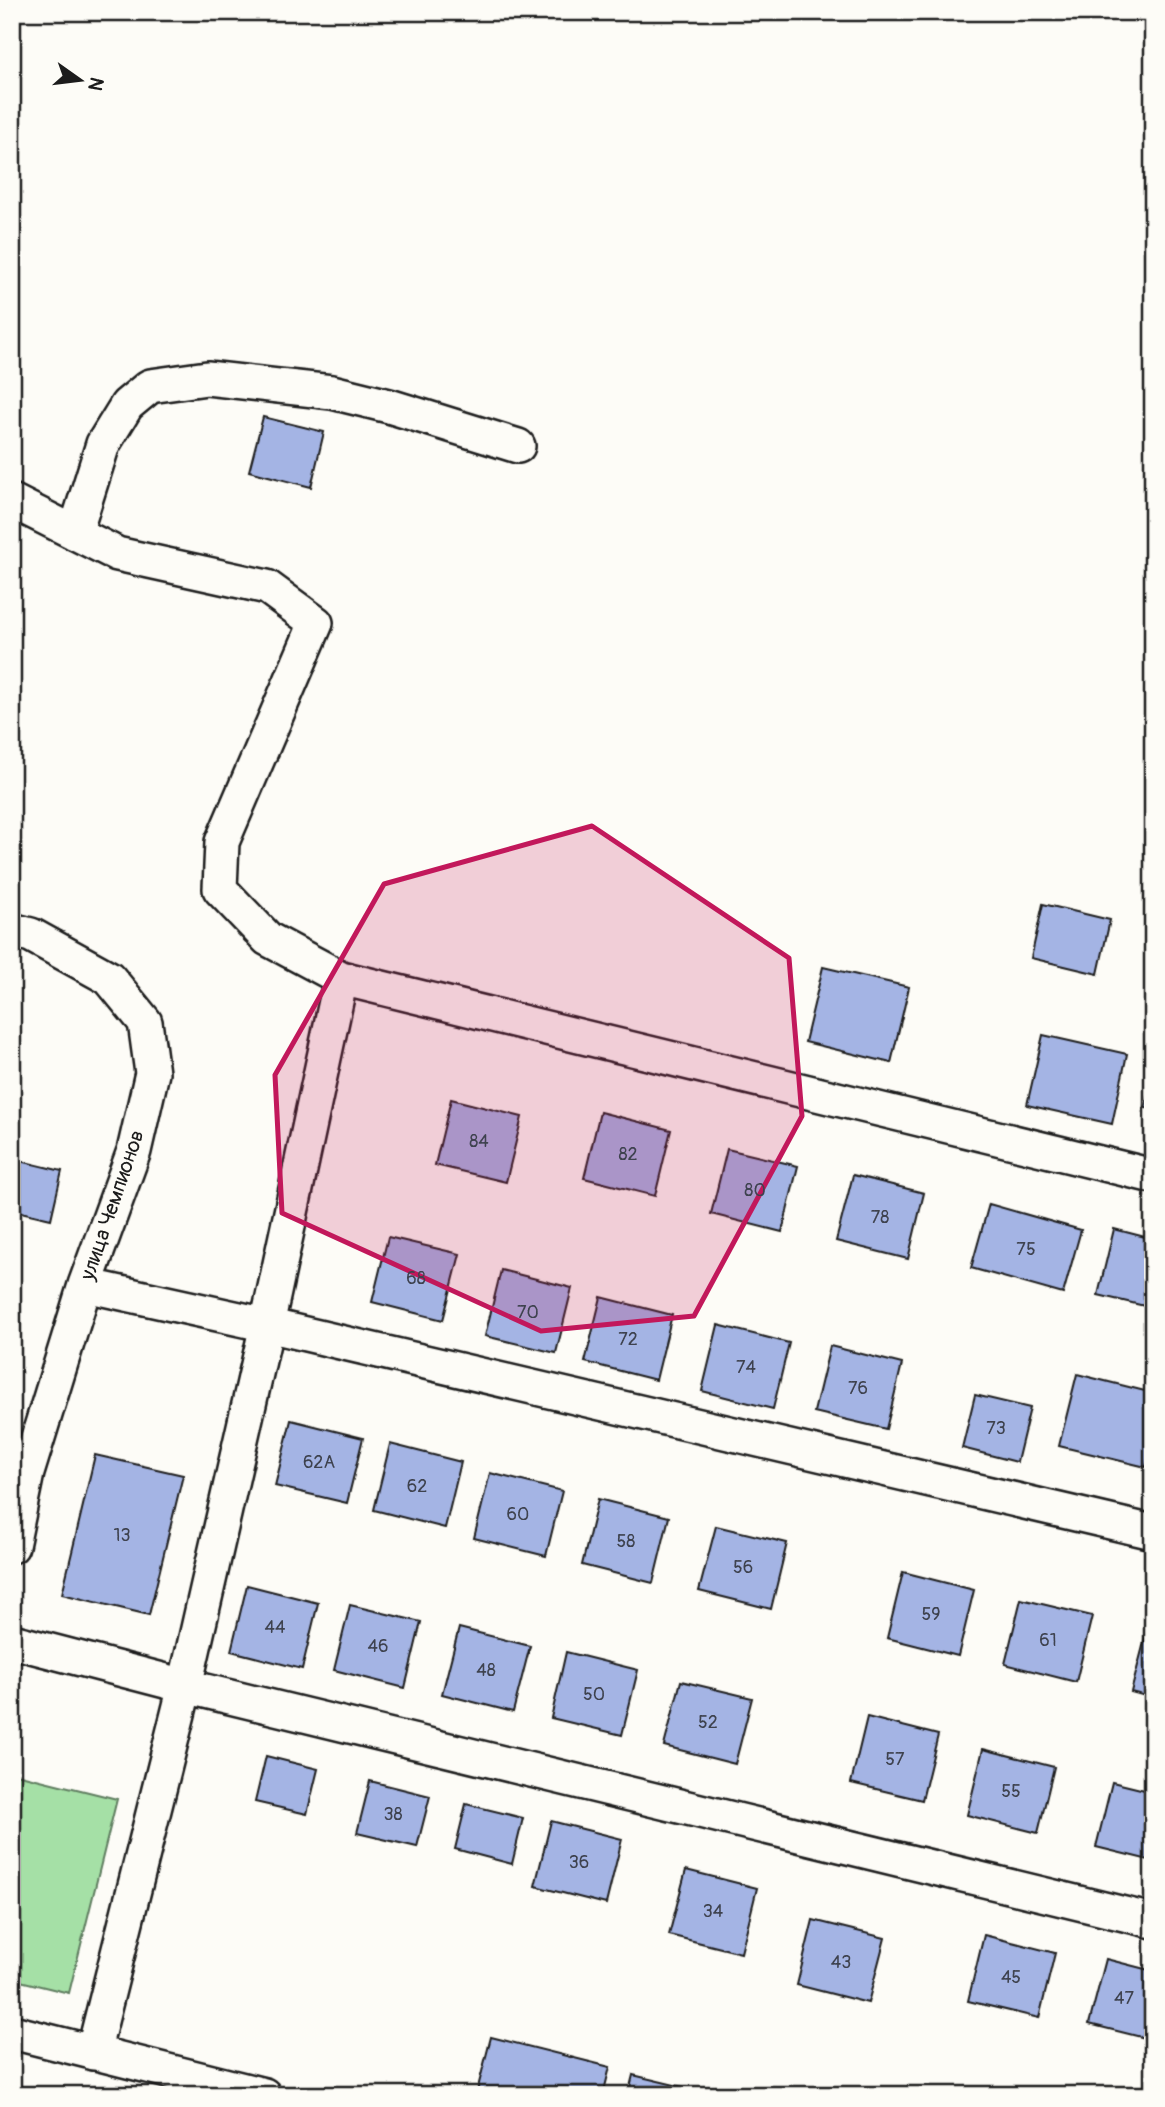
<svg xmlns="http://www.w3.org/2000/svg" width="1165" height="2107" font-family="Pangolin,sans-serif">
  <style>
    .green { fill: #a5e0a6; stroke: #607e61; stroke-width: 2 }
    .building { fill: #a4b4e4; stroke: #1c1c1c; stroke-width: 2 }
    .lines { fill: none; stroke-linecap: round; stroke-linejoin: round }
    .minor-casing { stroke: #1c1c1c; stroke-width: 38 }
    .minor { stroke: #fdfcf7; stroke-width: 33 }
    .marked { fill: #c2185b; fill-opacity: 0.2; stroke: #c2185b; stroke-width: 5; stroke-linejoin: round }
    .labels { text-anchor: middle; stroke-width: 5; stroke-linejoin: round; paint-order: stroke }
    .number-label { font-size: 18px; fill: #3e424e }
    .street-label { font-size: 21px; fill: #1c1c1c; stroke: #fdfcf7 }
  </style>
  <rect width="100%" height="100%" fill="#fdfcf7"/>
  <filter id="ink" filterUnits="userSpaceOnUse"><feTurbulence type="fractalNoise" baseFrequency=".0143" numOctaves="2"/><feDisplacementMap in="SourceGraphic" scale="14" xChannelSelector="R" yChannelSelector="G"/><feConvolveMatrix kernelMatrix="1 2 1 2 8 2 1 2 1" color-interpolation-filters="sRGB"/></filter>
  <g filter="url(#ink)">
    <path class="green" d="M12,1773L117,1799L69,1993L12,1979Z"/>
    <path class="building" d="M263,417L324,432L311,487L249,471Z
      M1043,904L1110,920L1098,974L1031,958Z
      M823,967L909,987L891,1063L805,1042Z
      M1043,1035L1127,1054L1112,1124L1027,1105Z
      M1153,1073V1109L1145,1108Z
      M451,1099L522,1117L506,1182L435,1165Z
      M600,1112L671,1130L655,1196L584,1178Z
      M727,1149L798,1166L782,1232L711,1214Z
      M12,1159L62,1171L51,1219L12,1210Z
      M853,1175L924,1193L908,1259L836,1241Z
      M989,1204L1081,1230L1063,1294L971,1268Z
      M1114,1229L1153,1239V1308L1098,1295Z
      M388,1237L460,1254L443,1320L372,1302Z
      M501,1270L572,1288L556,1353L485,1336Z
      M601,1297L672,1315L656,1380L585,1362Z
      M718,1325L789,1343L773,1409L702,1391Z
      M830,1346L902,1364L886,1429L814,1412Z
      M1077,1374L1153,1393V1439L1146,1467L1059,1446Z
      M975,1395L1030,1408L1017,1462L962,1448Z
      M291,1420L363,1438L347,1503L275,1486Z
      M390,1444L461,1462L445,1528L374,1510Z
      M95,1455L183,1475L149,1615L62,1594Z
      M490,1473L562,1491L546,1556L474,1538Z
      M598,1499L669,1517L653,1583L582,1565Z
      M716,1526L787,1543L771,1609L699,1591Z
      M903,1572L974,1590L958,1656L887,1638Z
      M247,1585L318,1603L302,1669L231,1651Z
      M1021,1599L1092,1616L1076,1682L1005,1664Z
      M350,1605L421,1622L405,1688L334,1670Z
      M1148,1627L1153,1628V1698L1131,1692Z
      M459,1628L530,1646L513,1712L442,1694Z
      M566,1652L638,1670L622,1735L551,1718Z
      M681,1681L752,1698L735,1764L664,1746Z
      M867,1717L938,1735L922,1800L851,1783Z
      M983,1749L1054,1767L1038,1833L967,1815Z
      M266,1756L318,1769L307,1814L255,1802Z
      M370,1781L430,1796L417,1847L357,1833Z
      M1112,1782L1153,1792V1861L1096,1847Z
      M466,1804L523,1818L512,1864L455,1849Z
      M551,1821L622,1839L606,1904L535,1886Z
      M686,1870L757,1888L741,1953L669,1935Z
      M813,1920L885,1938L868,2003L797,1985Z
      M984,1935L1055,1953L1039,2018L968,2001Z
      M1106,1959L1153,1971V2040L1089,2024Z
      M491,2037L610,2067L603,2095H476Z
      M633,2075L704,2092V2095H628Z
      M775,2087L806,2095H773Z"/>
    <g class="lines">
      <g class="minor-casing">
        <path id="minor" d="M12,501L117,554L267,587L316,623L222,842L220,889L268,939L341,978
          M75,533L103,444L127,405L150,386L207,378L332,392L389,406L518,446
          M12,930L31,935L109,978L145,1022L152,1073L134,1151L85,1285L27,1473L12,1546
          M85,1285L267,1325L1153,1532
          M12,1641L185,1686L1153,1921
          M12,2032L264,2095
          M93,2053L185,1686L267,1325L341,978L1153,1176"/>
      </g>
      <use href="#minor" class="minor"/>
    </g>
  </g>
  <path class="marked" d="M592,826L789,958L802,1116L694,1316L541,1331L282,1213L275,1075L384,884Z"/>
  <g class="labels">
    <g class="number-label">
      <text x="479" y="1147">84</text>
      <text x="628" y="1160">82</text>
      <text x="755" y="1196">80</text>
      <text x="880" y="1223">78</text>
      <text x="1026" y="1255">75</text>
      <text x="416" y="1284">68</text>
      <text x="528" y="1318">70</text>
      <text x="628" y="1345">72</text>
      <text x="746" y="1373">74</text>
      <text x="858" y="1394">76</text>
      <text x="996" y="1434">73</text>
      <text x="319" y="1468">62А</text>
      <text x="417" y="1492">62</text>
      <text x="518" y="1520">60</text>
      <text x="122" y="1541">13</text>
      <text x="626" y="1547">58</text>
      <text x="743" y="1573">56</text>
      <text x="931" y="1620">59</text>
      <text x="275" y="1633">44</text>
      <text x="1048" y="1646">61</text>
      <text x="378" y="1652">46</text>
      <text x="486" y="1676">48</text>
      <text x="594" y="1700">50</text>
      <text x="708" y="1728">52</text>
      <text x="895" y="1765">57</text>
      <text x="1011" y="1797">55</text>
      <text x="393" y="1820">38</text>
      <text x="579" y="1868">36</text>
      <text x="713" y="1917">34</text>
      <text x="841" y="1968">43</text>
      <text x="1011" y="1983">45</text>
      <text x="1124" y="2004">47</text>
    </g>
    <g class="street-label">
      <text transform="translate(112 1205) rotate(-71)" y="7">улица Чемпионов</text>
    </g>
  </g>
  <rect width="1165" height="2107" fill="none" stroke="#fdfcf7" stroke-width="42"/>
  <rect x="21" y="21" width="1123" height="2065" fill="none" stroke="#1c1c1c" stroke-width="2.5" filter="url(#ink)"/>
  <g transform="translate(80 80) rotate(104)" stroke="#fdfcf7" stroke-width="5" paint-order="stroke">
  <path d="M0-5L12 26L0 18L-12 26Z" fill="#1c1c1c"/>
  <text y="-10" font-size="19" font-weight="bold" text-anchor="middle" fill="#1c1c1c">N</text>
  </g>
</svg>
